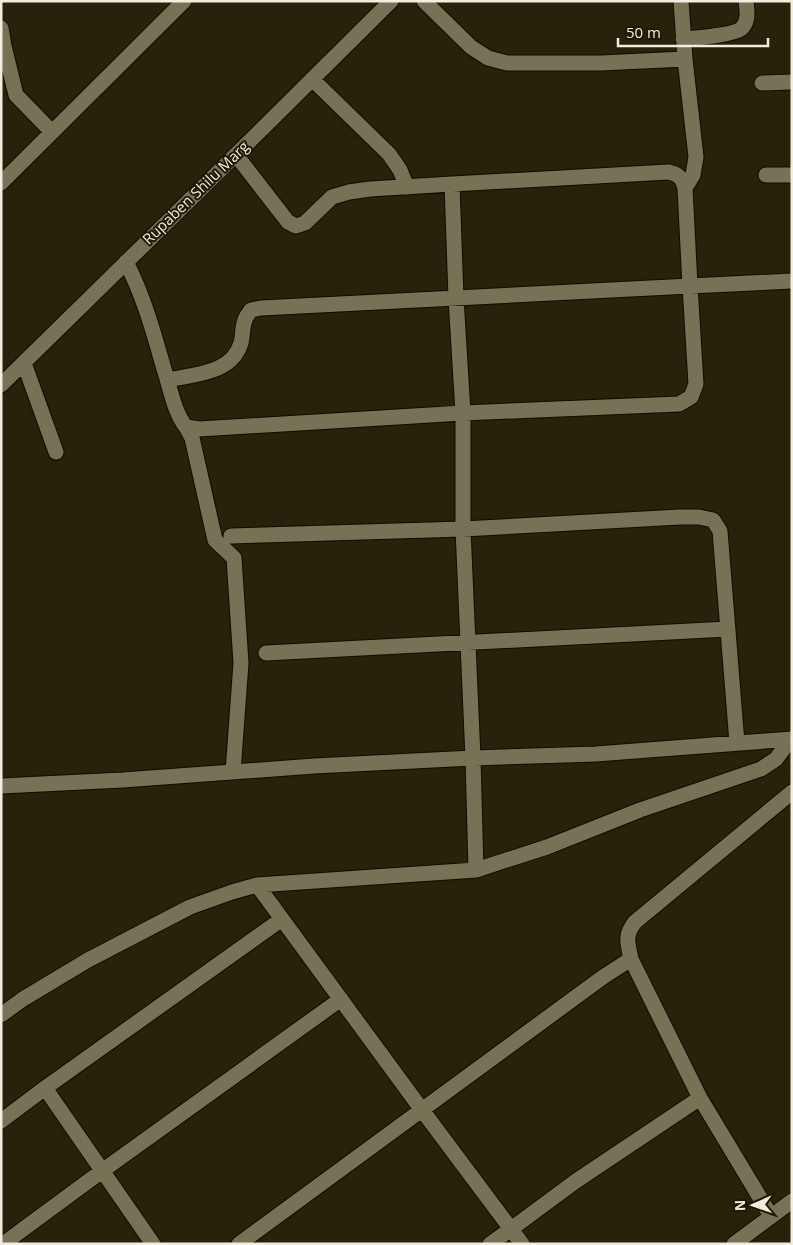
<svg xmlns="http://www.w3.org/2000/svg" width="793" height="1245" font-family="'Open Sans',sans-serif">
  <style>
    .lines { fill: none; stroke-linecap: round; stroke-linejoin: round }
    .minor-casing { stroke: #100b00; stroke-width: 17 }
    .minor { stroke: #777156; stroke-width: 15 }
    .labels { text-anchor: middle; stroke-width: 4; stroke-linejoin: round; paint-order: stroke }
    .street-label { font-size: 15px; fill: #f1eedf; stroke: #1e1902 }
  </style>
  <rect width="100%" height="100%" fill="#272209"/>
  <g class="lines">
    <g class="minor-casing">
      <path id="minor" d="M424,1L471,47L488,58L507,63H601L685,59
        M681,1L685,59L696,157L693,175L685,188
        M1,28L4,46L16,95L52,132
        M683,39C695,38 735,35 742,28C749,21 747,10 746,1
        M312,79L389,154L400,170L407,187
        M762,83L792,82
        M236,155L288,222L296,226L305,223L332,197L349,192L370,189L452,184
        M766,175H792
        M1,183L184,1
        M126,262C144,297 153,331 164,369C170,387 174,412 186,427L199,429L463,413L679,404L691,397L696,384L690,286L261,308L251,310C249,313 246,316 245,320C242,327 243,336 241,343C232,374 194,374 168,380
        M24,363L56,452
        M1,385L262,129L391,1
        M186,427L192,438L215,540L234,558L241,663L233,772
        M231,536L463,529L680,517H699L713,520L720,531L737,743
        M266,653L728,629
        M1,786L123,780L314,766L473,758L596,754L792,739
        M476,870L473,758L463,529V413L456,298L452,184L668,172C679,174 682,178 685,188L690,286L792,281
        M257,885L422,1110L511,1229L576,1181L700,1098
        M1,1015L23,999L88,960L190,907L232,892L257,885L476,870L547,847L640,810L761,769L776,759L791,739
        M45,1088L153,1244
        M1,1121L45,1088L282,919
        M771,1216L700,1098L631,959C628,943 624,936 635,922L792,792
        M3,1244L102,1171L341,999
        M239,1244L603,977L631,959
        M490,1244L511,1229L522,1244
        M734,1244L792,1201"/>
    </g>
    <use href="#minor" class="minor"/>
  </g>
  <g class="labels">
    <g class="street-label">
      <text transform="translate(196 193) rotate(-44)" y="5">Rupaben Shilu Marg</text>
    </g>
  </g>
  <rect width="793" height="1245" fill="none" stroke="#f1eedf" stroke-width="5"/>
  <g transform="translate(753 1205) rotate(268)" stroke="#1e1902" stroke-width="4" paint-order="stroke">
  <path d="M0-4L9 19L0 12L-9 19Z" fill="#f1eedf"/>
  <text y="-8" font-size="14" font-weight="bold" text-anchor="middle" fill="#f1eedf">N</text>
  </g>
  <path d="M618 38v8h150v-8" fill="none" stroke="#f1eedf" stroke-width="2.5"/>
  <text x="626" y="38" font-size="15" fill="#f1eedf" stroke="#1e1902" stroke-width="4" paint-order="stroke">50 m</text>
</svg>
